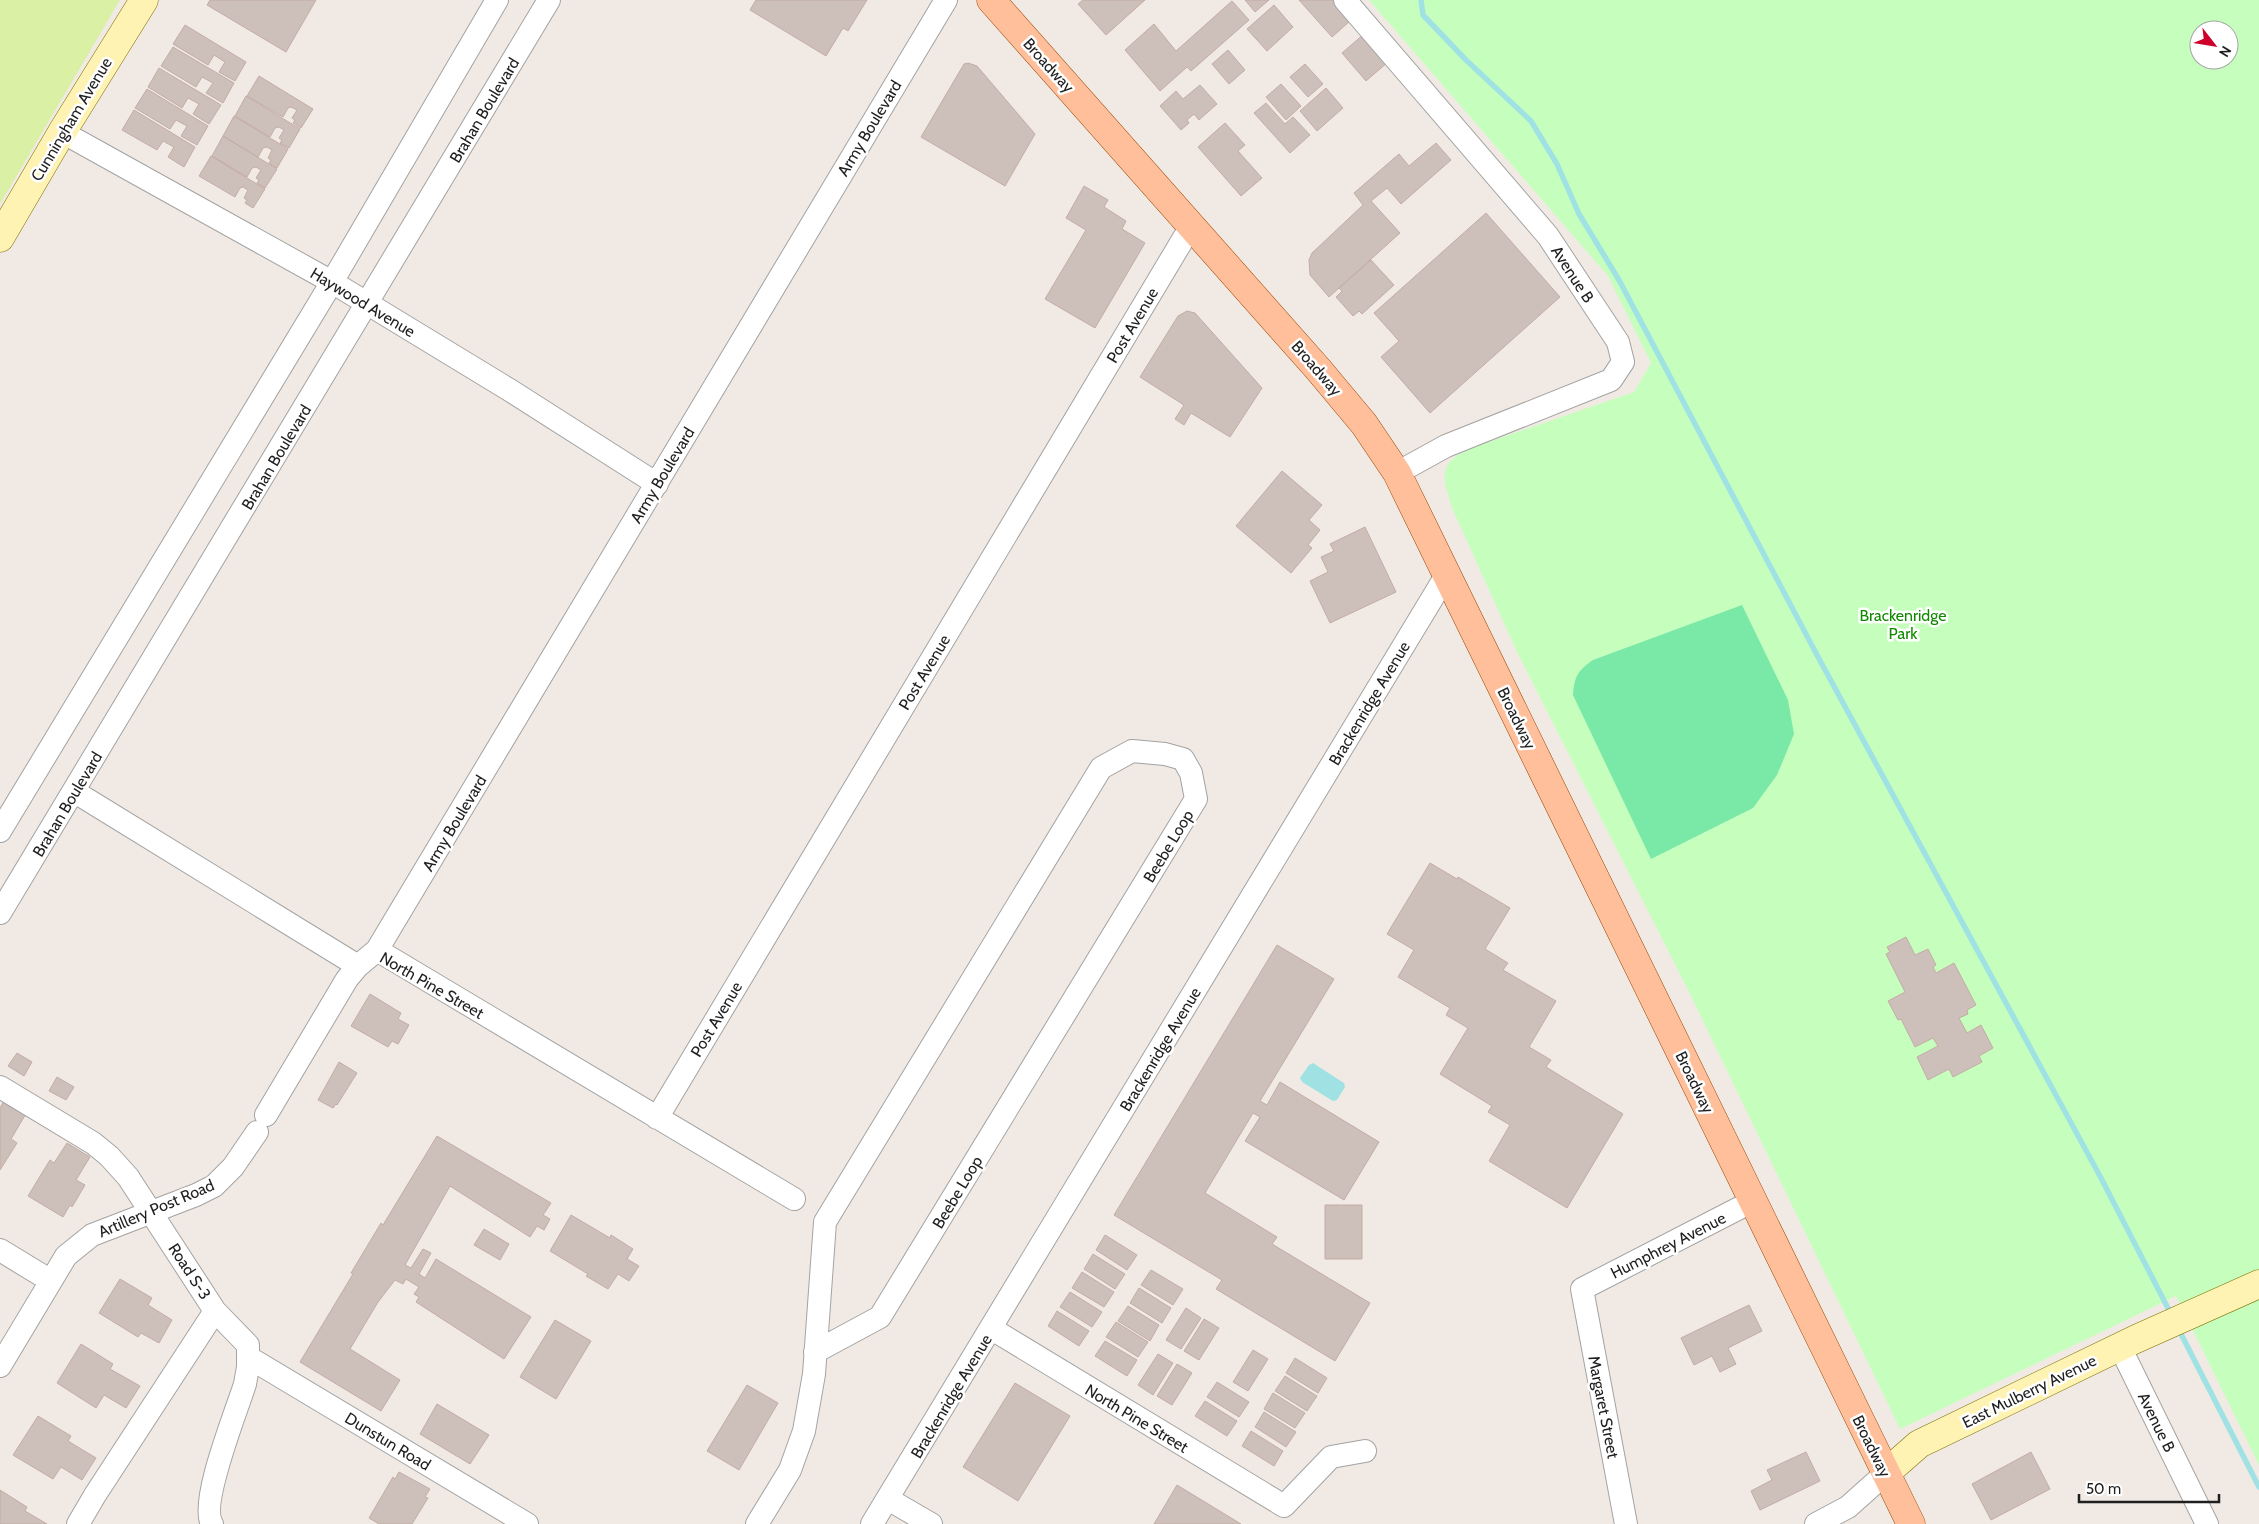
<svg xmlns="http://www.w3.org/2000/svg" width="2259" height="1524" font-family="Cabin,sans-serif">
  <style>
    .grass { fill: #d9f0a5 }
    .park { fill: #c6ffbd; fill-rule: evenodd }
    .pitch { fill: #7ae8a7 }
    .water { fill: #a0e2e3 }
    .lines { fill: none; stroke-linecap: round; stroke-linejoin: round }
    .stream { stroke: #a0e2e3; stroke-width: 5.5 }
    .building { fill: #cdbfba; stroke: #c4aca5 }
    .street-casing { stroke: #a3a3a3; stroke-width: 24 }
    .secondary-casing { stroke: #7c7000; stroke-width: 29 }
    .primary-casing { stroke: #9a4700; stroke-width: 29 }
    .street { stroke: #fff; stroke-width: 22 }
    .secondary { stroke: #fff3b4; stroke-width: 28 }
    .primary { stroke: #ffbf9b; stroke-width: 28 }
    .labels { text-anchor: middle; stroke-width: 5; stroke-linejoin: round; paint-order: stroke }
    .street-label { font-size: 16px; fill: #1f1f1f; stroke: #fff }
    .park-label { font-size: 16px; fill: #118a00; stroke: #fff }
  </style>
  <rect width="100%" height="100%" fill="#f1eae4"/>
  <path class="grass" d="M0,0H120L0,204Z"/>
  <path class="park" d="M1369,0H2259V1465L2176,1296L1900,1429L1689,992L1517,652L1452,508C1444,480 1436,467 1465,450L1634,392L1651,363L1608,276ZM2199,30H2229V60H2199Z"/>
  <path class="pitch" d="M1742,605L1788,700L1794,734L1777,775L1753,808L1651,859L1573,695C1574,677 1578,670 1593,660Z"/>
  <path class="water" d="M1313,1063L1344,1083L1345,1087L1337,1100L1333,1101L1302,1082L1300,1078L1309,1065Z"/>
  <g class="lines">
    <path class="stream" d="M1421,0L1423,15L1466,60L1531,121L1557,164L1579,214L1619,280L1817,655L2101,1178L2172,1316
      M2178,1328L2259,1487"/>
  </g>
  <path class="building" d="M210,0H316L286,52L207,5Z
    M756,0H867L848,31L843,28L826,56L750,10Z
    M1083,0H1145L1106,35L1078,4Z
    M1245,0H1269L1255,12Z
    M1299,0H1332L1350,21L1332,37Z
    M1232,1L1249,20L1191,71L1187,67L1160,91L1125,50L1154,24L1176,51Z
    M1274,5L1293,27L1267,51L1247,29Z
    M185,25L246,62L235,81L219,72L225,62L214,55L208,65L173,44Z
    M1364,34L1388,62L1366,81L1342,53Z
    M173,47L234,83L223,103L206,93L213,83L202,77L196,87L161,66Z
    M1228,50L1245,70L1229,84L1212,64Z
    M968,63L977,66L1035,134L1005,186L921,137L964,64Z
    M1305,64L1323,84L1308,97L1290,77Z
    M159,68L221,105L209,124L193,114L199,104L188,98L182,108L148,87Z
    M259,76L313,109L301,128L293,123L295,120L292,118L297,110L291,107L288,108L283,117L247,96Z
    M1281,84L1301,106L1286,120L1266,97Z
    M1200,85L1217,104L1199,120L1194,114L1187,120L1189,123L1181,130L1160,106L1176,91L1183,99Z
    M1326,88L1343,108L1317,131L1300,111Z
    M147,89L208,126L197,145L181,136L187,126L176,120L170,129L135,108Z
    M246,96L300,129L289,148L280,143L282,140L279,138L284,130L279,127L275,128L270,137L235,116Z
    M1266,103L1285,124L1293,117L1310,135L1290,153L1254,113Z
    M134,110L195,147L184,167L168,157L174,147L163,141L157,150L122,130Z
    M234,116L288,149L277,168L269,163L271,160L268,158L272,150L267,147L263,148L258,157L223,136Z
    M1225,123L1245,145L1238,151L1262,178L1241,196L1198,147Z
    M223,136L277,169L265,188L257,183L259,180L256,178L261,170L256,167L252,168L247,177L212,156Z
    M1436,143L1451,160L1401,204L1387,188L1371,201L1400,233L1329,297L1310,275L1309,260L1312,253L1363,205L1354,193L1399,154L1409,166Z
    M211,156L265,189L253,208L245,203L247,200L244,198L248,190L243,187L240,188L235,197L199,176Z
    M1084,186L1108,200L1104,207L1126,221L1122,229L1145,243L1095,328L1045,299L1086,230L1066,218Z
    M1486,213L1560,297L1430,413L1381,357L1399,341L1374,313Z
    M1371,260L1394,285L1362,314L1359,311L1353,316L1336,297L1342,291L1339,288Z
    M1187,311L1195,313L1262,388L1230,437L1191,413L1184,425L1175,419L1184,405L1140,377L1178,316Z
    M1282,471L1322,505L1309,520L1320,530L1308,545L1312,548L1291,573L1236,526Z
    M1365,527L1396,592L1330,623L1310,581L1328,572L1321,557L1334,551L1330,544Z
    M1430,863L1457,879L1458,877L1510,908L1485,949L1508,963L1503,970L1556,1001L1529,1047L1551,1060L1546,1067L1623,1114L1567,1208L1489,1161L1510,1125L1488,1112L1492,1106L1440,1074L1468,1028L1446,1015L1450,1008L1398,977L1414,950L1387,934Z
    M1906,937L1915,955L1928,949L1936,965L1933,967L1936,973L1954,963L1976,1005L1967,1010L1968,1014L1959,1018L1967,1033L1981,1025L1993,1048L1979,1056L1982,1062L1953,1077L1949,1069L1928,1080L1917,1057L1938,1046L1933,1038L1915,1047L1901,1019L1898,1020L1888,1001L1905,992L1886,954L1890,952L1887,947Z
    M1277,945L1334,979L1260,1101L1267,1105L1280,1082L1379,1142L1344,1200L1245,1141L1260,1117L1253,1113L1205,1193L1277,1237L1272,1244L1370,1303L1335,1361L1216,1289L1222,1280L1114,1215Z
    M370,994L401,1013L398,1019L409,1025L398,1044L392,1041L388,1047L351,1026Z
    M17,1053L32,1062L24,1076L8,1066Z
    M339,1062L357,1073L337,1105L336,1104L333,1108L318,1100Z
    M57,1077L74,1087L66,1100L49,1091Z
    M5,1099L27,1112L11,1139L17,1143L0,1170V1108Z
    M437,1136L551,1203L543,1215L550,1219L544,1230L537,1226L530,1237L450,1186L405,1265L411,1268L423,1249L431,1253L419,1274L425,1278L436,1259L531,1317L504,1359L416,1302L419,1297L414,1294L419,1287L406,1279L403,1284L395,1280L378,1302L350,1349L400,1380L381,1411L300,1362L353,1274L351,1273L381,1223L383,1225Z
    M67,1143L90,1157L76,1180L85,1185L72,1207L70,1205L63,1217L28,1196L50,1160L54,1163Z
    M1325,1205H1362V1259H1325Z
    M571,1215L610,1238L611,1235L633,1249L627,1259L639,1266L629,1281L618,1274L608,1289L586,1276L588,1274L550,1251Z
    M484,1229L509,1244L500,1260L474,1245Z
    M1105,1235L1137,1255L1127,1270L1096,1250Z
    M1093,1254L1125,1274L1115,1289L1084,1269Z
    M1151,1270L1183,1289L1173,1305L1141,1285Z
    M1082,1272L1114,1292L1104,1307L1072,1288Z
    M120,1279L152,1298L148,1305L172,1320L159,1343L141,1333L138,1337L99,1313Z
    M1139,1288L1171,1308L1162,1323L1130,1303Z
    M1070,1292L1102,1312L1092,1327L1060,1307Z
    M1749,1305L1762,1331L1728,1348L1736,1364L1720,1372L1712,1356L1694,1365L1681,1338Z
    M1128,1306L1159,1325L1150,1341L1118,1321Z
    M1186,1308L1201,1318L1181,1349L1166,1340Z
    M1057,1311L1089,1331L1079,1346L1048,1326Z
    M1204,1319L1219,1328L1199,1360L1184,1351Z
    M555,1320L591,1341L556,1399L520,1377Z
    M1116,1322L1148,1342L1138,1357L1106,1337Z
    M1105,1341L1137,1360L1127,1376L1095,1356Z
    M81,1344L113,1364L110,1369L140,1386L126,1408L104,1395L96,1408L57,1383Z
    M1253,1350L1268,1359L1248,1391L1233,1382Z
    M1158,1354L1173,1363L1153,1395L1138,1385Z
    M1295,1358L1327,1378L1318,1393L1286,1373Z
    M1177,1364L1192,1373L1172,1405L1157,1396Z
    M1285,1376L1317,1396L1307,1411L1275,1391Z
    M1217,1382L1249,1402L1239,1417L1207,1397Z
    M1015,1383L1070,1416L1018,1501L963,1467Z
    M747,1385L778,1403L739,1470L707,1451Z
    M1273,1393L1305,1413L1295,1428L1264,1409Z
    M1205,1401L1237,1421L1227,1436L1195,1416Z
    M437,1404L489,1435L470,1464L420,1434Z
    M1264,1412L1296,1432L1286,1447L1255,1427Z
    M38,1416L71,1436L68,1441L96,1458L82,1480L61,1467L53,1479L13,1455Z
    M1251,1431L1283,1451L1274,1466L1242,1446Z
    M1806,1452L1820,1481L1760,1510L1751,1491L1772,1480L1767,1470Z
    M2031,1452L2050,1489L1991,1520L1972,1484Z
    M399,1472L430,1489L425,1497L428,1498L412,1524H379L369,1518L393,1477L395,1479Z
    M1177,1485L1241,1524H1154Z
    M0,1490L27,1507L25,1511L47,1524H0Z"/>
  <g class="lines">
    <g class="street-casing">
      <path id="street" d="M1345,0L1548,236L1618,342L1623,362L1611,380L1446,446L1397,473
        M62,132L332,282L508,389L657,484
        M75,792L358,966
        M0,831L332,282L497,0
        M0,913L549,0
        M377,950L794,1199
        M0,1087L93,1143L109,1156L128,1177L215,1311L95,1495L78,1524
        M266,1115L347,979L358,966L377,950L946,0
        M657,1118L1191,226
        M0,1250L51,1281
        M992,1329L1284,1506L1331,1457L1365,1451
        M2120,1347L2207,1524
        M248,1357L527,1524
        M0,1366L66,1256L92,1235L196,1195L214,1186L233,1167L257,1132
        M888,1499L931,1524
        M212,1524C199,1503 237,1410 245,1384L248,1367V1345L215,1311
        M757,1524L790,1470L804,1431L814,1374L825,1222L1101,768L1132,751L1165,754L1183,759L1191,773L1196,799L880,1317L815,1352
        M872,1524L1447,574
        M1626,1524L1582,1289L1753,1201
        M1816,1524L1848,1507L1886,1473"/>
    </g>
    <g class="secondary-casing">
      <path id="secondary" d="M0,238L62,132L144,0
        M1886,1473L1919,1444L2136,1339L2259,1284"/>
    </g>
    <g class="primary-casing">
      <path id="primary" d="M991,0L1318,369L1364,424L1397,473L1911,1524"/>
    </g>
    <use href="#street" class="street"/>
    <use href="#secondary" class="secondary"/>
    <use href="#primary" class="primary"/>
  </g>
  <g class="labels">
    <g class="street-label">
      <text transform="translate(1049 65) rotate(48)" y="6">Broadway</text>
      <text transform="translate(484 110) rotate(-59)" y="6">Brahan Boulevard</text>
      <text transform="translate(71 119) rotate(-59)" y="6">Cunningham Avenue</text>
      <text transform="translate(869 128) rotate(-59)" y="6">Army Boulevard</text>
      <text transform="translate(1573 274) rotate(57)" y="6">Avenue B</text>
      <text transform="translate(363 302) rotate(31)" y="6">Haywood Avenue</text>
      <text transform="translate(1132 325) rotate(-59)" y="6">Post Avenue</text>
      <text transform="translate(1317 368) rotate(49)" y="6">Broadway</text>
      <text transform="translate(276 457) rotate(-59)" y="6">Brahan Boulevard</text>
      <text transform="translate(662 475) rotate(-59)" y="6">Army Boulevard</text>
      <text transform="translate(924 672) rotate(-59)" y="6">Post Avenue</text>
      <text transform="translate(1369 703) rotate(-59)" y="6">Brackenridge Avenue</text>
      <text transform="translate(1517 718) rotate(64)" y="6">Broadway</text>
      <text transform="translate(67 804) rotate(-59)" y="6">Brahan Boulevard</text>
      <text transform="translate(454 823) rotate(-59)" y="6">Army Boulevard</text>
      <text transform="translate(1168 846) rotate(-59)" y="6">Beebe Loop</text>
      <text transform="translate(432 985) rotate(30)" y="6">North Pine Street</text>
      <text transform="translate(716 1019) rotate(-59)" y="6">Post Avenue</text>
      <text transform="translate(1160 1049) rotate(-59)" y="6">Brackenridge Avenue</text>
      <text transform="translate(1695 1082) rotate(64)" y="6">Broadway</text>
      <text transform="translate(957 1192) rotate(-59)" y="6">Beebe Loop</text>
      <text transform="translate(156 1208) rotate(-23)" y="6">Artillery Post Road</text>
      <text transform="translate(1668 1245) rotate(-27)" y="6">Humphrey Avenue</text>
      <text transform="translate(190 1271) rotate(57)" y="6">Road S-3</text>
      <text transform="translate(2029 1391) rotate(-26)" y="6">East Mulberry Avenue</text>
      <text transform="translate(951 1396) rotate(-59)" y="6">Brackenridge Avenue</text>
      <text transform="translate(1604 1407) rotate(79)" y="6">Margaret Street</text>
      <text transform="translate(1137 1418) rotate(31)" y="6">North Pine Street</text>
      <text transform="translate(2157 1422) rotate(64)" y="6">Avenue B</text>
      <text transform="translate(388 1441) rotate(31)" y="6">Dunstun Road</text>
      <text transform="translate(1872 1446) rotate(64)" y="6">Broadway</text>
    </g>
    <g class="park-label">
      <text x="1903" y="621">Brackenridge<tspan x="1903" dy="18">Park</tspan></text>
    </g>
  </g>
  <g transform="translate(2214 45) rotate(121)"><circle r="24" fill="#ffffff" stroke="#a5a5a5"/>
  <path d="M0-4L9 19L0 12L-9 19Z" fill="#ce002b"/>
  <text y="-8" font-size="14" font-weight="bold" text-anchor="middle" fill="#1f1f1f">N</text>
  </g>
  <path d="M2079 1494v8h140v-8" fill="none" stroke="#1f1f1f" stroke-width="2.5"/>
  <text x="2086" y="1494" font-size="15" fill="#1f1f1f" stroke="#ffffff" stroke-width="4" paint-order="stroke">50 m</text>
</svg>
